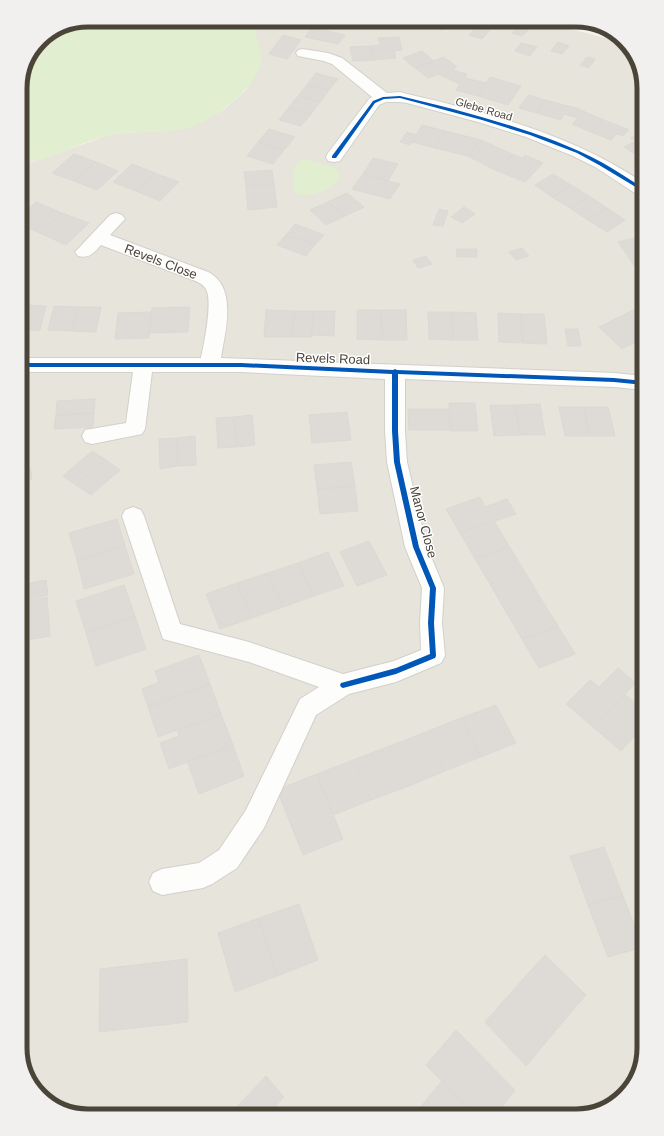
<svg xmlns="http://www.w3.org/2000/svg" width="664" height="1136" font-family="Arial,sans-serif">
  <style>
    .residential { fill: #e7e4dc }
    .green { fill: #e1eecf }
    .building { fill: #dedbd6; stroke: #dcd9d4 }
    .lines { fill: none; stroke-linecap: round; stroke-linejoin: round }
    .minor-casing { stroke: #d2d0cb; stroke-width: 2 }
    .minor { fill: #fdfdfc; fill-rule: evenodd }
    .cycleway-casing { stroke: #fff; stroke-width: 2 }
    .cycleway { fill: #0057b8; fill-rule: evenodd }
    .labels { text-anchor: middle; stroke-width: 3; stroke-linejoin: round; paint-order: stroke }
    .far-street-label { font-size: 11px; fill: #4b4439; stroke: #fff }
    .street-label { font-size: 13px; fill: #4b4439; stroke: #fff }
    .rim { fill: none; stroke: #4b4439; stroke-width: 5 }
  </style>
  <rect width="100%" height="100%" fill="#f4f2ee"/>
  <path class="residential" d="M541,21L624,43L637,58L644,88V825L639,828L644,840V1048L637,1073L614,1102L606,1109L576,1116H84L50,1104L27,1078L20,1048V164L33,162L106,136L122,133L165,131L188,128L204,121L226,108L246,90L256,74L255,23Z"/>
  <path class="green" d="M255,23L254,27C256,37 261,50 261,60C260,86 211,122 188,128C162,135 133,129 106,136C77,143 50,160 20,164V84L40,40L62,25Z
    M306,159L336,168L340,174C339,177 337,181 335,183C327,191 300,202 293,189L294,167L298,162Z"/>
  <path class="building" d="M447,21L443,30L435,28L438,22Z
    M344,22L340,27L320,23Z
    M477,26L490,30L482,39L469,35Z
    M312,27L345,35L338,44L305,37Z
    M518,27L528,30L522,36L512,33Z
    M283,35L301,40L287,59L269,54Z
    M399,37L402,50L394,51L396,58L374,60L371,46L380,45L378,38Z
    M558,42L569,46L562,54L551,51Z
    M521,43L537,47L530,56L515,51Z
    M371,46L374,60L353,61L350,47Z
    M422,51L434,61L415,68L403,58Z
    M444,57L457,67L452,69L459,72L449,79L438,74L428,78L415,68Z
    M587,57L595,59L589,68L580,65Z
    M459,72L467,74L465,78L486,83L478,96L456,90L460,84L449,79Z
    M316,73L338,79L329,90L307,85Z
    M490,77L521,86L508,105L478,96Z
    M307,85L329,90L320,102L298,96Z
    M528,95L545,100L537,113L519,108Z
    M298,96L320,102L311,114L288,108Z
    M545,100L576,108L571,116L564,114L561,120L537,113Z
    M288,108L311,114L301,126L279,120Z
    M576,108L604,120L591,132L572,124L578,118L571,116Z
    M604,120L629,130L623,136L617,134L611,140L591,132Z
    M422,125L445,131L435,148L412,142L410,145L400,142L407,132L416,135Z
    M269,129L295,137L284,150L258,142Z
    M644,130V157L641,158L624,147L636,141L631,138Z
    M445,131L481,140L468,156L435,148Z
    M481,140L512,154L497,171L468,156Z
    M258,142L284,150L273,164L247,156Z
    M74,154L96,162L74,181L52,173Z
    M512,154L522,158L525,155L543,163L525,182L497,171Z
    M373,158L398,164L388,181L363,174Z
    M96,162L118,171L97,190L74,181Z
    M132,164L155,173L136,191L113,182Z
    M272,170L274,184L246,186L244,172Z
    M155,173L179,182L160,201L136,191Z
    M363,174L388,181L400,184L390,199L352,189Z
    M553,174L571,185L552,197L535,185Z
    M274,184L277,207L248,210L246,186Z
    M571,185L589,196L570,208L552,197Z
    M347,193L364,207L345,216L328,202Z
    M589,196L607,208L588,220L570,208Z
    M36,202L62,213L40,233L20,225V217Z
    M328,202L345,216L326,225L310,210Z
    M464,207L475,214L462,223L451,217Z
    M607,208L625,220L607,232L588,220Z
    M439,209L448,211L443,226L433,225Z
    M62,213L89,223L66,245L40,233Z
    M295,224L324,235L315,245L286,235Z
    M286,235L315,245L306,256L277,245Z
    M644,236V258L631,261L618,242Z
    M522,248L529,256L516,260L509,252Z
    M456,249H477V257H457Z
    M426,256L432,264L418,268L413,260Z
    M644,258V280L631,261Z
    M24,305L46,306L40,330L20,331Z
    M644,305V327L629,312Z
    M54,306L78,307L72,331L48,330Z
    M78,307H101L96,332L72,331Z
    M190,307L188,332L149,333L152,308Z
    M266,310L294,311L292,337H264Z
    M357,310H381L382,340L357,339Z
    M381,310H406L407,340H382Z
    M294,311H313L312,337H292Z
    M313,311H335L334,336L312,335Z
    M151,312L149,338L115,339L118,313Z
    M428,312H452L453,340L429,339Z
    M452,312L476,313L478,340H453Z
    M629,312L644,327V338L622,349L599,327Z
    M498,313L521,314L523,343L499,342Z
    M521,314H544L547,344L523,343Z
    M565,329H578L581,346H568Z
    M95,399L94,413L56,415L57,401Z
    M449,403H475L478,431H451Z
    M540,404L545,435H520L515,405Z
    M490,405H515L520,435L494,436Z
    M559,407H584L589,436H565Z
    M584,407H608L615,436H589Z
    M408,409H449L451,430H409Z
    M347,412L351,440L312,443L309,415Z
    M94,413L93,427L54,429L56,415Z
    M252,415L255,445L237,447L234,417Z
    M234,417L237,447L218,448L216,418Z
    M195,436L196,465L178,466L177,438Z
    M177,438L178,466L160,469L159,439Z
    M92,451L106,460L76,485L63,476Z
    M106,460L120,470L91,495L76,485Z
    M351,462L355,486L317,489L314,465Z
    M30,467L32,479L20,482V469Z
    M355,486L358,511L320,514L317,489Z
    M480,497L485,507L507,499L516,514L460,533L446,509Z
    M117,519L125,546L77,560L69,533Z
    M494,521L509,546L475,559L460,533Z
    M369,541L387,575L357,586L340,552Z
    M125,546L134,574L84,589L77,560Z
    M509,546L525,572L490,584L475,559Z
    M328,552L344,586L314,596L298,563Z
    M298,563L314,596L283,607L268,573Z
    M525,572L541,599L506,612L490,584Z
    M268,573L283,607L252,618L237,583Z
    M46,580L48,595L25,600L24,584Z
    M237,583L252,618L220,629L206,594Z
    M124,585L135,616L86,633L76,601Z
    M47,597L50,636L27,640L24,602Z
    M541,599L558,626L522,639L506,612Z
    M135,616L146,649L96,666L86,633Z
    M558,626L575,654L539,668L522,639Z
    M199,655L210,684L148,707L142,689L159,682L155,671Z
    M618,668L636,683L593,727L566,704L590,680L599,687Z
    M210,684L221,714L158,737L148,707Z
    M625,695L643,709L636,717L644,724V726L621,751L593,727Z
    M496,705L516,743L481,757L461,718Z
    M221,714L233,745L169,769L160,743L179,736L177,730Z
    M461,718L481,757L445,771L426,732Z
    M426,732L445,771L409,786L390,746Z
    M233,745L244,776L199,794L187,761Z
    M390,746L409,786L371,800L353,760Z
    M353,760L371,800L333,815L317,774Z
    M317,774L343,839L303,855L277,790Z
    M604,847L623,896L588,905L570,856Z
    M623,896L643,947L608,957L588,905Z
    M299,904L318,960L277,976L259,918Z
    M259,918L277,976L235,992L218,933Z
    M545,955L586,995L556,1030L515,988Z
    M187,959L188,1022L144,1027V964Z
    M144,964V1027L99,1032L100,969Z
    M515,988L556,1030L526,1066L485,1022Z
    M456,1030L515,1090L495,1116H475L426,1065Z
    M266,1076L284,1097L266,1116H228Z
    M442,1081L475,1116H413Z"/>
  <g class="lines">
    <g class="minor-casing">
      <path id="minor" d="M561,20H581L614,32L618,36L563,23Z
        M303,49L328,53L342,58L387,93L400,92L407,94C490,113 573,135 644,183V196L638,195L595,167L573,156L526,137L478,122L407,103L400,102H386L379,105L340,161L334,162L328,161L326,157L328,153L369,99L372,97L332,64L324,61L298,56L296,53L298,50Z
        M116,213L122,215L125,219L110,235L208,272C238,287 225,332 221,358L614,373L644,376V390L614,387L405,379V431L407,462L427,547L444,588L442,623L445,656L441,663L396,682L349,694L316,715L264,828L237,868L212,884L203,888L162,895L153,891L149,882L153,873L162,869L199,863L219,850L246,810L300,699L319,687L249,662L163,639L122,516L125,510L133,507L141,510L144,516L180,624L249,642L343,674L394,661L421,650L420,623L422,588L405,547L387,462L385,431V379L241,372H152L145,429L142,434L92,444L85,442L82,436L85,430L126,423L133,372H20V358H201C204,343 213,302 206,289C203,284 198,282 193,280L101,245C94,253 89,259 78,256L75,252L110,215Z"/>
    </g>
    <use href="#minor" class="minor"/>
    <g class="cycleway-casing">
      <path id="cycleway" d="M400,96C418,100 436,105 453,109C504,123 556,138 603,163C617,171 631,180 644,189V192L599,165L577,153L530,135L482,120L400,98L384,99L375,103L336,158H332V156L373,101L383,97Z
        M20,363H241L393,370L395,369L397,370L614,378L644,381V385L614,382L398,374V431L400,462L419,547L436,588L434,623L436,656L435,658L396,674L343,688L341,687L340,685L341,683L396,668L430,654L428,623L430,588L413,547L394,462L392,431V374L241,367H20Z"/>
    </g>
    <use href="#cycleway" class="cycleway"/>
  </g>
  <g class="labels">
    <g class="far-street-label">
      <text transform="translate(484 109) rotate(16)" y="4">Glebe Road</text>
    </g>
    <g class="street-label">
      <text transform="translate(161 261) rotate(21)" y="5">Revels Close</text>
      <text transform="translate(333 358) rotate(2)" y="5">Revels Road</text>
      <text transform="translate(424 522) rotate(75)" y="5">Manor Close</text>
    </g>
  </g>
  <path d="M0 0H664V1136H0ZM88 27H576A61 61 0 0 1 637 88V1048A61 61 0 0 1 576 1109H88A61 61 0 0 1 27 1048V88A61 61 0 0 1 88 27Z" fill="#f1f0ef" fill-rule="evenodd"/>
  <path class="rim" d="M88 27H576A61 61 0 0 1 637 88V1048A61 61 0 0 1 576 1109H88A61 61 0 0 1 27 1048V88A61 61 0 0 1 88 27Z"/>
</svg>
